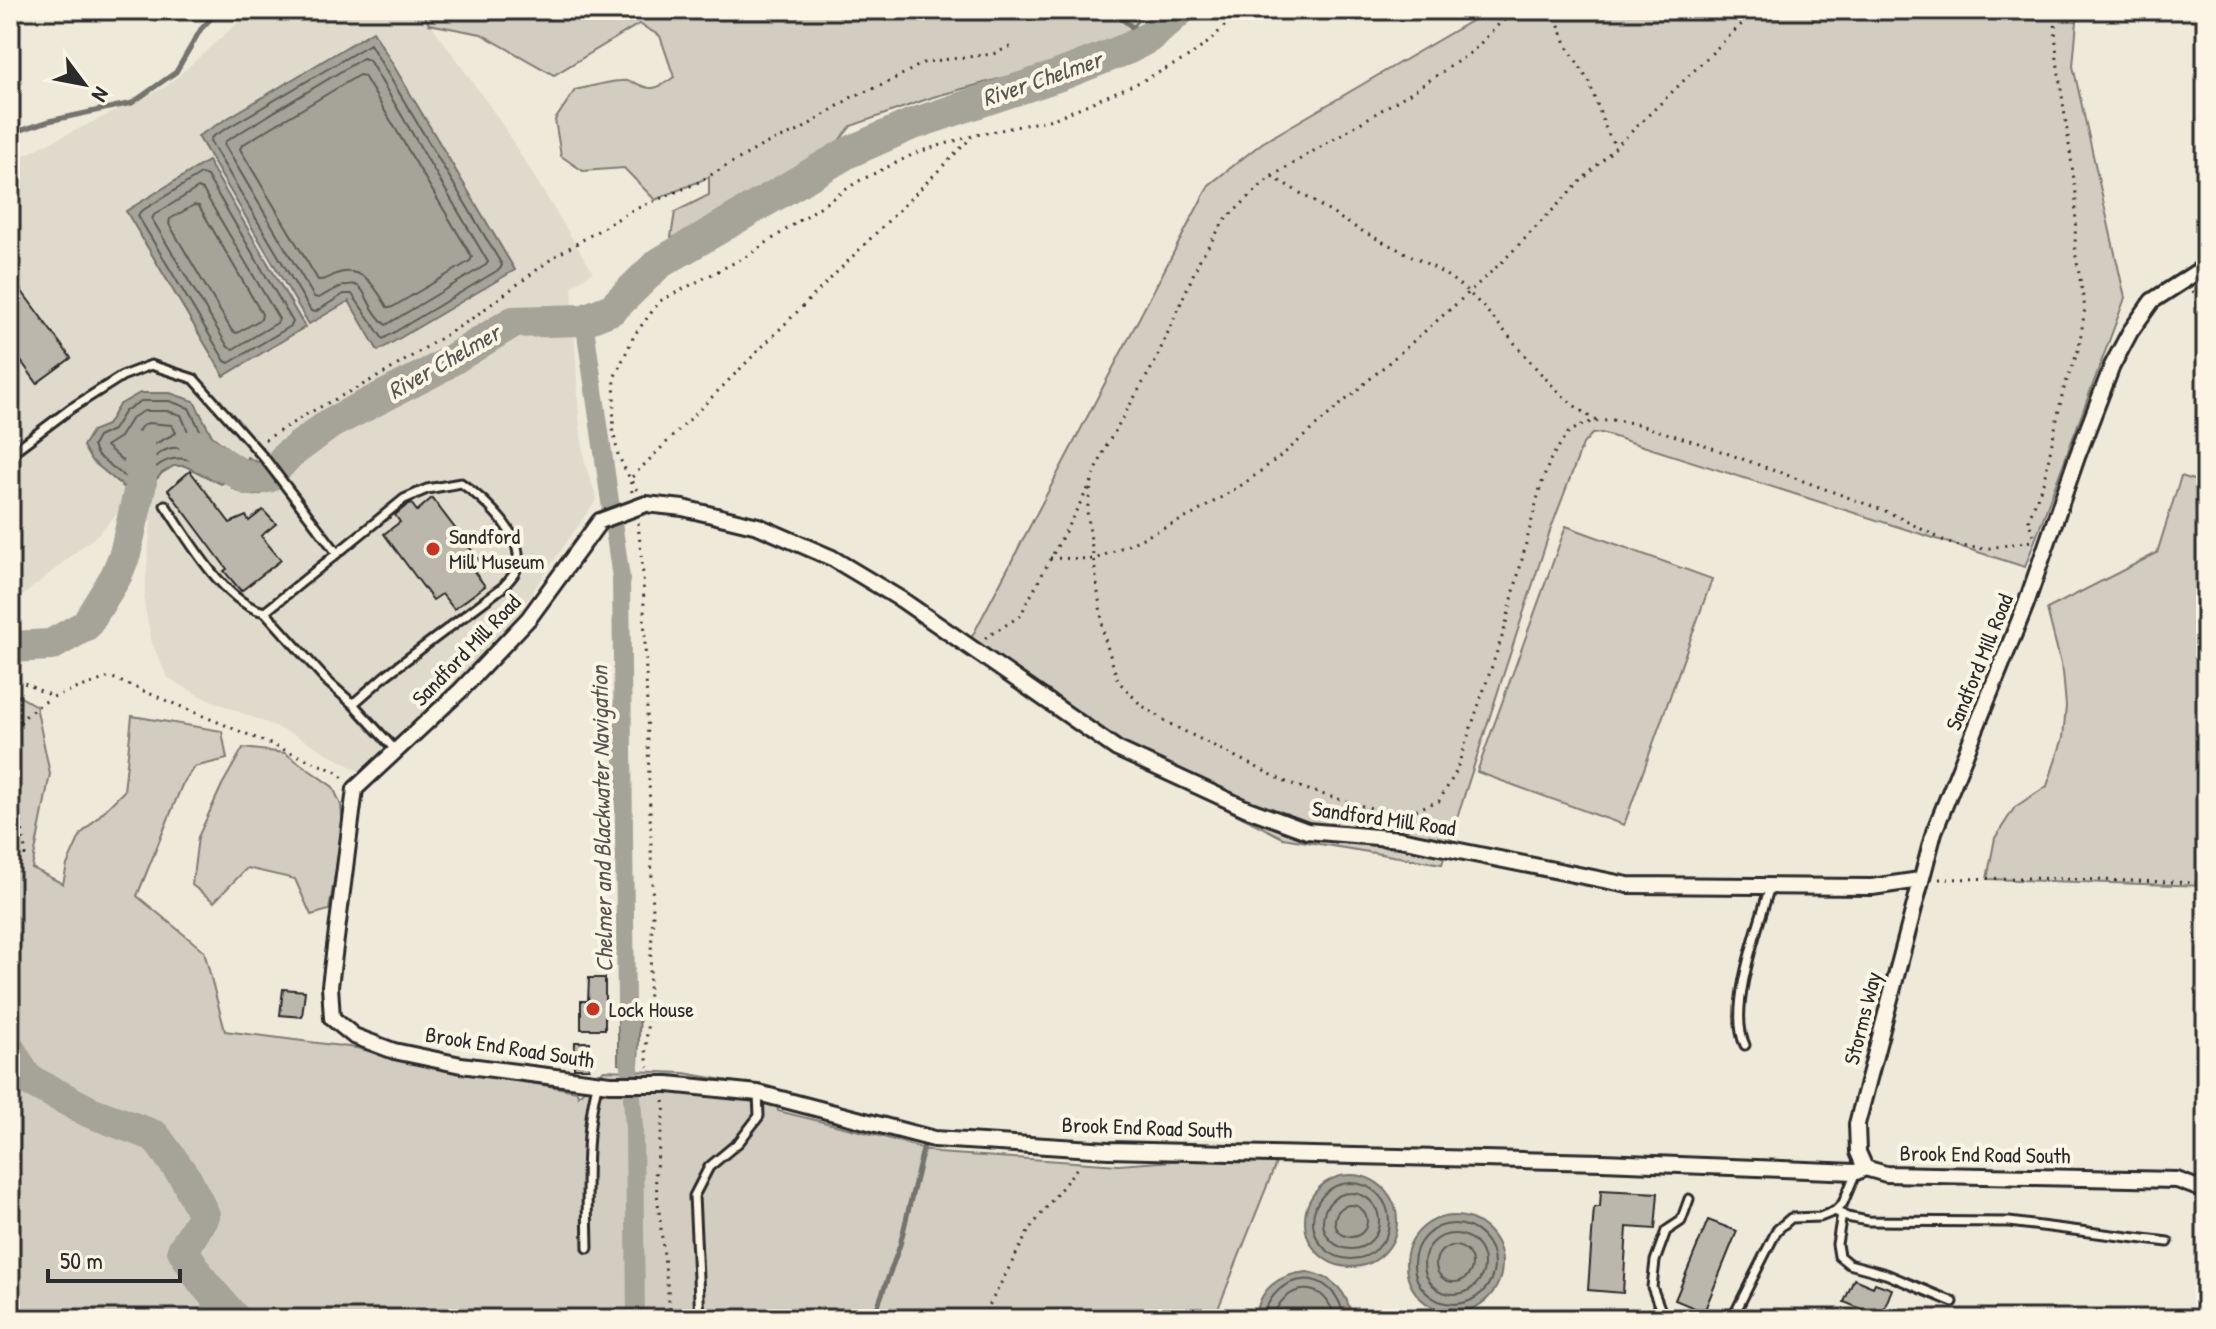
<svg xmlns="http://www.w3.org/2000/svg" width="2216" height="1329" font-family="'Patrick Hand',sans-serif">
  <style>
    .built { fill: #e0dacc }
    .green { fill: #d2cdc0; stroke: #7e7c76; stroke-width: 2 }
    .water { fill: #a6a399; stroke: #75736d; stroke-width: 2 }
    .lines { fill: none; stroke-linecap: round; stroke-linejoin: round }
    .shore { stroke: #5c5b57; stroke-width: 2 }
    .stream { stroke: #75736d; stroke-width: 5 }
    .canal { stroke: #a6a399; stroke-width: 18 }
    .river { stroke: #a6a399; stroke-width: 32 }
    .building { fill: #bcb7ac; stroke: #2b2b2b; stroke-width: 2 }
    .lane-casing { stroke: #2b2b2b; stroke-width: 13 }
    .street-casing { stroke: #2b2b2b; stroke-width: 20 }
    .path { stroke: #2b2b2b; stroke-width: 3; stroke-dasharray: 2 6; stroke-linecap: butt }
    .lane { stroke: #fcf5e5; stroke-width: 7 }
    .street { stroke: #fcf5e5; stroke-width: 14 }
    .street-bridge-casing { stroke: #2b2b2b; stroke-width: 20; stroke-linecap: butt }
    .street-bridge { stroke: #fcf5e5; stroke-width: 14 }
    .poi-dot { fill: #c8321e; stroke: #fcf5e5; stroke-width: 3 }
    .labels { text-anchor: middle; stroke-width: 8; stroke-linejoin: round; paint-order: stroke }
    .poi-label { font-size: 22px; fill: #2b2b2b; stroke: #fcf5e5; text-anchor: start }
    .street-label { font-size: 22px; fill: #2b2b2b; stroke: #fcf5e5 }
    .water-label { font-size: 24px; font-style: italic; fill: #565552; stroke: #fcf5e5 }
  </style>
  <rect width="100%" height="100%" fill="#efe9da"/>
  <filter id="ink" filterUnits="userSpaceOnUse"><feTurbulence type="fractalNoise" baseFrequency=".0125" numOctaves="2"/><feDisplacementMap in="SourceGraphic" scale="16" xChannelSelector="R" yChannelSelector="G"/><feConvolveMatrix kernelMatrix="1 2 1 2 8 2 1 2 1" color-interpolation-filters="sRGB"/></filter>
  <g filter="url(#ink)">
    <path class="built" d="M252,10H421L496,115L593,272L572,286L579,418L585,464L597,499L538,583L512,626L456,689L406,731L366,775L293,734L198,695L167,677L152,643L144,603L151,520L128,502L98,534L10,606V162L167,86Z"/>
    <path class="green" d="M421,10H1148L1113,48L933,97L851,126L837,143L800,171L759,192L688,240L671,237L675,212L709,195V177L655,200L624,168L583,171L561,156L555,120L575,90C590,87 605,82 620,81C644,78 643,101 674,77L660,36L639,24L554,75L481,34L429,24Z
      M1490,10H2078L2073,66L2125,298L2025,567L1602,433L1592,434L1583,444L1550,531L1442,864L1283,838L1115,753L966,648L1209,185L1262,143Z
      M2181,476L2206,484V886L1987,879L1995,838L2015,807L2047,786L2063,738L2066,706L2063,672L2047,609L2157,553Z
      M1566,526L1712,579L1624,825L1477,772Z
      M10,691L36,706L50,774L32,868L63,884L67,865L81,834L124,791L132,716L222,731L227,759L194,767L182,785L137,896L204,951L225,1031L356,1048L456,1070L577,1091L578,1096L604,1070L684,1073L775,1089L778,1111L880,1136L938,1153L1119,1165L1280,1153L1214,1319H225L215,1301L181,1319H10Z
      M243,748L285,753L333,787L341,805L343,828L329,910L311,915L295,879L247,868L214,902L192,885L198,837L222,785Z"/>
    <path class="water" d="M373,31L515,270L378,351L349,301L309,324L198,136Z
      M208,161L305,327L224,376L126,211Z
      M140,393H170L194,401L212,436L230,450L237,461L225,482L221,484L185,466H174L162,473L154,482L131,493L91,460L83,446L92,431L107,425L119,405Z
      M247,457L263,465L278,485C261,497 251,499 232,488Z
      M640,1007L638,1065L618,1064V1009Z
      M1305 1221a46 46 0 1 1 92 0a46 46 0 1 1-92 0Z
      M1406 1264a48 48 0 1 1 96 0a48 48 0 1 1-96 0Z
      M1307,1272C1334,1277 1348,1292 1352,1319H1256C1258,1289 1279,1274 1307,1272Z"/>
    <g class="lines">
      <path class="shore" d="M370,44L502,265L500,269L383,339L352,294H344L315,312L311,311L210,141L212,137Z
        M363,58L369,60L488,262L486,265L386,325C356,300 374,265 319,298L314,297L224,144L226,141Z
        M359,75L364,76L472,257L470,261L391,308L387,307C376,288 363,264 336,274C329,277 326,281 318,280L240,149L242,145Z
        M201,174L207,176L293,322L291,326L229,363L225,361L138,216L140,212Z
        M198,188L203,190L279,319L277,323L233,349L228,347L152,219L154,215Z
        M194,205L199,206L262,314L261,319L237,333L232,331L169,224L170,219Z
        M141,401H169L189,408L205,440L226,460L222,471L217,472C197,461 175,450 155,468C148,475 143,479 133,483L97,455L93,446L98,437L113,430L125,411Z
        M144,411H167L181,415L195,448C187,449 176,446 168,449C154,454 146,468 133,470L106,446L120,437L132,418Z
        M148,423L172,425L176,433L134,455L128,447L141,427Z
        M1313 1221a38 38 0 1 1 76 0a38 38 0 1 1-76 0Z
        M1323 1221a28 28 0 1 1 56 0a28 28 0 1 1-56 0Z
        M1335 1221a16 16 0 1 1 32 0a16 16 0 1 1-32 0Z
        M1414 1264a40 40 0 1 1 80 0a40 40 0 1 1-80 0Z
        M1424 1264a30 30 0 1 1 60 0a30 30 0 1 1-60 0Z
        M1436 1264a18 18 0 1 1 36 0a18 18 0 1 1-36 0Z
        M1263,1319C1274,1267 1337,1266 1344,1319
        M1273,1319C1282,1281 1329,1279 1334,1319"/>
      <path class="stream" d="M1110,10L1131,26L1151,36
        M10,134L49,121L132,103L176,72L201,29L219,10
        M873,1319L900,1245L924,1145"/>
      <path class="canal" d="M584,320L621,578L626,1003L634,1129L636,1319"/>
      <path class="river" d="M195,445L249,480L268,477L288,455L331,423L437,369L513,322L584,320L612,309L658,264L847,153L910,125L1060,75L1129,48L1151,36L1180,10
        M10,647L51,645L86,625L116,576L125,554L141,483L139,448
        M10,1050L27,1079L90,1112L155,1136L186,1179L204,1215L183,1250L203,1282L235,1319"/>
    </g>
    <path class="building" d="M18,286L71,358L37,383L10,346V293Z
      M190,471L230,523L246,516L249,521L263,510L276,524L261,536L281,560L241,591L224,571L227,569L168,490Z
      M432,498L482,564L473,570L485,586L454,609L442,594L433,600L384,534L400,522L395,515L407,505L411,503L417,511Z
      M589,978H605V1029H581V1001H588Z
      M283,989L305,991L302,1017L280,1015Z
      M575,1042H590L589,1068H574Z
      M1601,1190L1658,1193L1655,1229L1627,1227L1623,1293L1588,1290L1594,1207H1600Z
      M1708,1220L1737,1231L1704,1312L1675,1300Z
      M1854,1279L1873,1287L1875,1283L1892,1289L1881,1317L1844,1302Z"/>
    <g class="lines">
      <g class="lane-casing">
        <path id="lane" d="M10,454L70,409L122,376L151,365L194,379L265,459L337,553
          M461,483C484,499 531,540 515,572C513,577 506,583 503,587L386,675L353,704L328,682L265,612L404,499L427,489Z
          M165,505C187,537 225,605 265,612
          M353,704L397,752
          M1745,1045C1727,1009 1759,925 1770,886
          M1835,1211L1847,1217L1868,1221L2009,1222L2168,1242
          M1842,1214L1837,1244L1839,1256L1849,1264L1886,1274L1953,1302
          M588,1248C587,1198 584,1131 598,1082
          M700,1319L694,1196L709,1167L739,1142L759,1116L758,1093
          M1664,1319L1652,1287L1655,1261L1666,1231L1681,1221L1689,1199
          M1732,1319L1777,1230L1791,1218L1820,1217L1835,1211L1843,1203L1856,1172"/>
      </g>
      <g class="street-casing">
        <path id="street" d="M646,504L683,508L758,526L832,558L902,600L1117,749L1245,808L1307,831L1400,839L1628,885L1872,887L1920,880
          M600,521L529,618L461,690L355,789L330,986L332,1018L354,1036L394,1051L461,1065L610,1084H668L758,1093L934,1139L1109,1150L1602,1162L1856,1172L1865,1168L1886,1174L2177,1180L2206,1191
          M1865,1168L1858,1152L1857,1124L1934,832L2026,604L2077,457L2112,366L2130,332L2152,301L2206,266"/>
      </g>
      <path class="path" d="M1553,10L1567,46L1589,82L1607,132L1616,146
        M1272,177C1303,193 1331,214 1362,231C1398,251 1437,264 1468,292C1513,334 1544,390 1598,422
        M2192,291L2206,306
        M265,440L307,414L383,374L470,320L554,257L631,211L695,184L765,144L799,131L852,97L887,83L925,62L993,54L1012,46
        M1092,481L1087,511L1104,636L1118,681L1141,705L1170,724L1288,783L1318,793L1366,807L1407,813L1439,801L1455,774L1504,631L1540,488L1551,458L1568,433L1585,423L1614,420L1633,423L1696,442L1888,512L1953,545L1984,549L2031,541
        M637,490L630,479L972,137
        M632,492L630,479L618,455L613,429L615,376L635,334L660,301L747,256L857,182L918,152L972,136L1053,119L1142,81L1187,58L1210,41L1240,10
        M638,523L643,574L653,913L646,1050L648,1067
        M2034,535L2028,521L2044,480L2063,391L2079,348L2085,308L2075,251L2076,194L2057,60L2055,28L2057,10
        M1050,558L1095,559L1128,545L1192,515L1245,483L1287,451L1455,305L1502,262L1580,182L1756,10
        M985,638L1020,616L1092,481L1105,448L1155,362L1200,259L1225,220L1269,178L1418,88L1473,51L1500,23L1519,10
        M10,676L53,697L110,677L335,771L343,778
        M25,856C25,819 0,755 18,726C25,713 39,706 51,698
        M1939,879L2030,878L2206,883
        M664,1101L665,1105L655,1175L671,1319
        M982,1319L1029,1230L1080,1164"/>
      <use href="#lane" class="lane"/>
      <use href="#street" class="street"/>
      <g class="street-bridge-casing">
        <path id="street-bridge" d="M600,521L646,504"/>
      </g>
      <use href="#street-bridge" class="street-bridge"/>
    </g>
  </g>
  <g class="poi-dot">
    <circle cx="433" cy="549" r="8"/>
    <circle cx="593" cy="1009" r="8"/>
  </g>
  <g class="labels">
    <g class="poi-label">
      <text x="449" y="544">Sandford<tspan x="449" dy="25">Mill Museum</tspan></text>
      <text x="609" y="1017">Lock House</text>
    </g>
    <g class="street-label">
      <text transform="translate(466 650) rotate(-46)" y="8">Sandford Mill Road</text>
      <text transform="translate(1979 662) rotate(-68)" y="8">Sandford Mill Road</text>
      <text transform="translate(1384 818) rotate(8)" y="8">Sandford Mill Road</text>
      <text transform="translate(1862 1018) rotate(-76)" y="8">Storms Way</text>
      <text transform="translate(510 1047) rotate(9)" y="8">Brook End Road South</text>
      <text transform="translate(1147 1127) rotate(2)" y="8">Brook End Road South</text>
      <text transform="translate(1985 1154) rotate(1)" y="8">Brook End Road South</text>
    </g>
    <g class="water-label">
      <text transform="translate(1042 79) rotate(-19)" y="8">River Chelmer</text>
      <text transform="translate(444 362) rotate(-30)" y="8">River Chelmer</text>
      <text transform="translate(602 819) rotate(-91)" y="8">Chelmer and Blackwater Navigation</text>
    </g>
  </g>
  <rect width="2216" height="1329" fill="none" stroke="#fcf5e5" stroke-width="40"/>
  <rect x="20" y="20" width="2176" height="1289" fill="none" stroke="#2b2b2b" stroke-width="3" filter="url(#ink)"/>
  <g transform="translate(84 84) rotate(122)" stroke="#fcf5e5" stroke-width="6" paint-order="stroke">
  <path d="M0-6L14 30L0 20L-14 30Z" fill="#2b2b2b"/>
  <text y="-12" font-size="22" font-weight="bold" text-anchor="middle" fill="#2b2b2b">N</text>
  </g>
  <path d="M48 1269v12h132v-12" fill="none" stroke="#2b2b2b" stroke-width="4"/>
  <text x="60" y="1269" font-size="24" fill="#2b2b2b" stroke="#fcf5e5" stroke-width="6" paint-order="stroke">50 m</text>
</svg>
